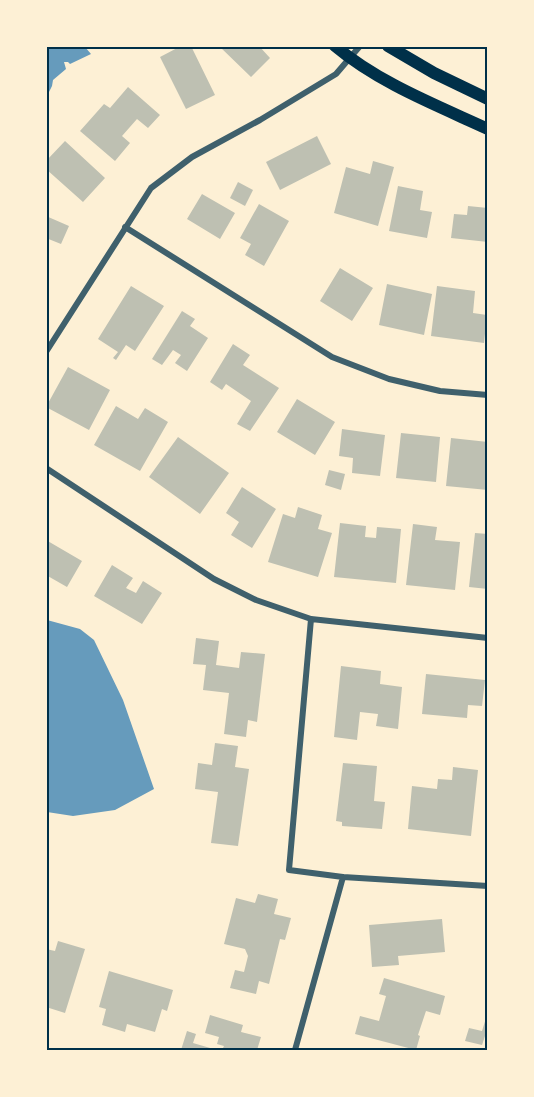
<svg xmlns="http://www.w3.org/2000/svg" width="534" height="1097" font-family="Overpass,sans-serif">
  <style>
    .water { fill: #669bbc }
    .building { fill: #bec0b2 }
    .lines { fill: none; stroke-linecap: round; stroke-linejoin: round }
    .minor { stroke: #3f606c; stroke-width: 6 }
    .secondary { stroke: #003049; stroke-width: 12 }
    .neatline { fill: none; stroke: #003049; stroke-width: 2 }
  </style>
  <rect width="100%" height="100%" fill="#fdf0d5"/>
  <path class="water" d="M47,46L85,47L91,54L70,64L68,62H64L66,69L53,80L52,86L47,96Z
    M47,620L80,629L94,640L123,700L154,789L115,810L73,816L47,812Z"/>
  <path class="building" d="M181,46H191L215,95L186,109L160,57Z
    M219,46H259L270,58L251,77Z
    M128,87L160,115L148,128L137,119L122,136L130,143L115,161L80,131L104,104L110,108Z
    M317,136L331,164L280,190L266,162Z
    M65,141L105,178L83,202L46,169V161Z
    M373,161L394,167L378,226L334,213L346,167L370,174Z
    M238,182L253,190L245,206L230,198Z
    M398,186L423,191L420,210L432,212L427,238L389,231Z
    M202,194L235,213L220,239L187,219Z
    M259,204L289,221L264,266L245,255L251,244L240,238Z
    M468,206L488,208V242L451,238L454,214L467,215Z
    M46,216L69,226L61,244L46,238Z
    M340,268L373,288L352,321L320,301Z
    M387,284L432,294L424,335L379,325Z
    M131,286L164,306L135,351L126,345L116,360L113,358L118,352L98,339Z
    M437,286L475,291L473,313L487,315L484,343L431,336Z
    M182,311L195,319L190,326L208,338L187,371L175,363L181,355L173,350L162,365L152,359Z
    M233,344L250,355L243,365L279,388L250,431L237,424L251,401L226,384L222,390L210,382Z
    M68,367L110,390L89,430L46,407Z
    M297,399L335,422L315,455L277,432Z
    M116,406L138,419L145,408L168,422L140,471L94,445Z
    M342,429L385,435L380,476L352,473L353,458L339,456Z
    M401,433L440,437L436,482L396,478Z
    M178,437L229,473L200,514L149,477Z
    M451,438L488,442V490L446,486Z
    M329,470L345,474L341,490L325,485Z
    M242,487L276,509L252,548L231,535L239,522L226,513Z
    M298,507L322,515L318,529L332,533L318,577L268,562L283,514L295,518Z
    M340,523L366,526L365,537L376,538L377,527L401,529L396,583L334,577Z
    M413,524L437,527L435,540L460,542L455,590L406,585Z
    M475,533L488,534V589L469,587Z
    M46,540L82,561L67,587L46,575Z
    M112,565L133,578L126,588L136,593L143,581L162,593L142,624L94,596Z
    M196,638L219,641L216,665L239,668L241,652L265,654L257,722L248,720L246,737L224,734L229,693L203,690L206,665L193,664Z
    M341,666L381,671L380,684L402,687L398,729L376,726L378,714L360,712L357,740L334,737Z
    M426,674L485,680L482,706L468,705L467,718L422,714Z
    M215,743L238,746L235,767L249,769L238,846L211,843L218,792L195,789L198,763L212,765Z
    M343,763L377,766L374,801L385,802L382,829L342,826V822L336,821Z
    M453,767L478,770L471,836L408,829L412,786L437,789L438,779L452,780Z
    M258,894L278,899L274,914L291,918L285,940L280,939L269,984L259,981L256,994L230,988L235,970L244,972L248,956L245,949L224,944L236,898L255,903Z
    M442,919L445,952L398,956L399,965L372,967L369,925Z
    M58,941L85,949L65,1013L46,1007V949L55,951Z
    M109,971L173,990L167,1011L162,1009L155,1032L127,1024L125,1032L102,1025L106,1009L99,1007Z
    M384,978L445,996L440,1015L426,1011L418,1035L420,1036L416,1050L355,1034L360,1016L379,1021L386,996L379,994Z
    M210,1015L243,1025L241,1032L261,1037L257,1050H222L224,1046L217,1044L219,1037L205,1033Z
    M487,1015L488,1033H486L482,1045L465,1041L469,1028L482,1031Z
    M187,1031L196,1034L193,1043L217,1050H181Z"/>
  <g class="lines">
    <path class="minor" d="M125,227L332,357L389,379L440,391L488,395
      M46,352L151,188L192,157L260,120L336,74L360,46
      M46,468L214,579L256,600L311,619L488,638
      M311,619L289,870L343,877L488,886
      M295,1050L343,877"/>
    <path class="secondary" d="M335,46C379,83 436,105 488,129
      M388,46L434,73L488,99"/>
  </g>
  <rect width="534" height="1097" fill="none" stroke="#fdf0d5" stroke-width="96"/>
  <rect x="48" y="48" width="438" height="1001" class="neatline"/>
</svg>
